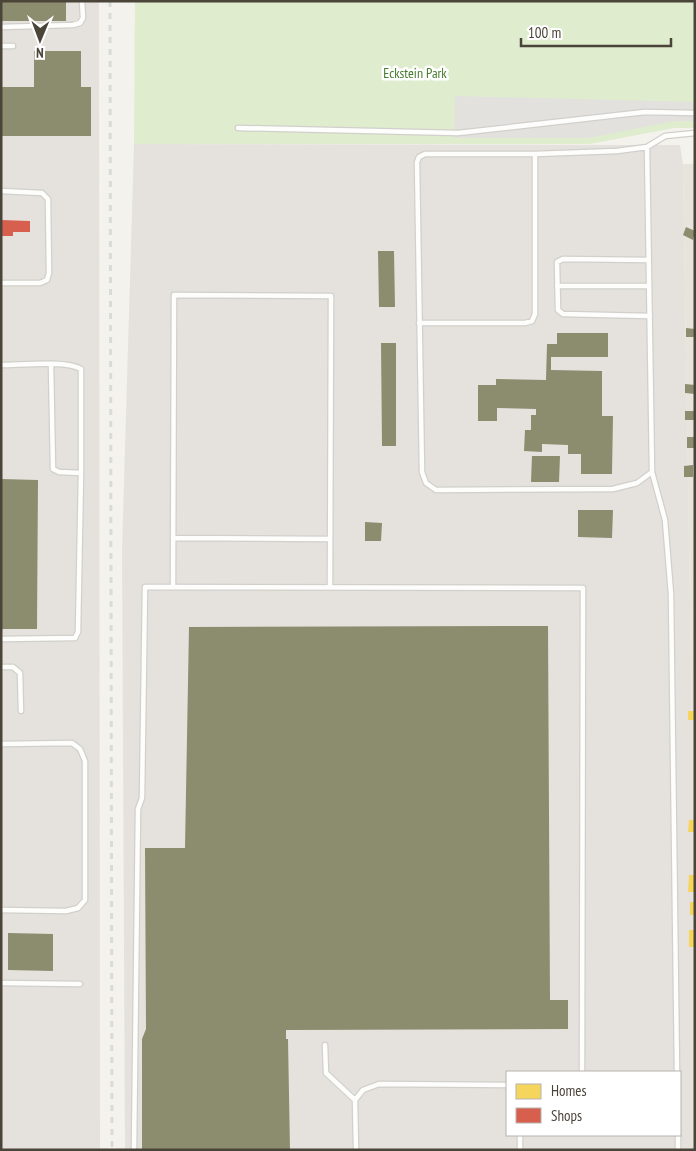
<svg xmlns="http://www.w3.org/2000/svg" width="696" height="1151" font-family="'PT Sans Narrow',sans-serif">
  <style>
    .residential { fill: #e7e4db }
    .industrial { fill: #e5e2dd; fill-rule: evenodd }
    .green { fill: #dfecce }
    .parking { fill: #e2e1dd }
    .homes { fill: #f6d55c }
    .shops { fill: #d6604d }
    .industry { fill: #8c8c6e }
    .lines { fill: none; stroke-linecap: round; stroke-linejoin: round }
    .lane-casing { stroke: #d1d0cb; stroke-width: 7 }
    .lane { stroke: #fdfdfc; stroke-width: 4.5 }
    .rail { stroke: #dadad9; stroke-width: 3; stroke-dasharray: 6 6; stroke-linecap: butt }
    .labels { text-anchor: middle; stroke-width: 5; stroke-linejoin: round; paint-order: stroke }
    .park-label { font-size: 14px; fill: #457b2c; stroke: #fff }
  </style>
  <rect width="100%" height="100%" fill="#f3f2ed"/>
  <path class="residential" d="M683,164H695V1150H692V732Z"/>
  <path class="industrial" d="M1,1H99L100,1150H1Z
    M134,144L680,145L683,165L692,732V1150H125L122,550ZM507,1072H680V1135H507Z"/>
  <path class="green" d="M135,1H695V128H674L590,144H134Z"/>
  <path class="parking" d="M455,96L695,102V121H674L589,138H454Z"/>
  <path class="homes" d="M688,711H695V720H688Z
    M689,820H695V832H688Z
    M689,875H695V892H688Z
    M690,902H695V915H690Z
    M689,930H695V947H689Z"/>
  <path class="shops" d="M1,220L30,221V232H13V236H1Z"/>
  <path class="industry" d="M1,1H66V21H1Z
    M34,51H81V87H91V136H1V87H34Z
    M686,227L695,231L693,240L683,235Z
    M378,251H394L395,307H379Z
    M686,328L695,329V337H686Z
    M557,333H608V357H551V370L602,371V416H613L612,474H581V454H568V445L542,444V452L524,451L525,430H531V415H536V409L497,408V421H478V385H496V379L546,380L547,344H557Z
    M381,343H396V446H382Z
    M685,384L695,385V394L685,393Z
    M685,411H695V420H685Z
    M687,437H695V448H687Z
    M532,456H560L559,482H531Z
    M693,465V477H684V466Z
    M1,479L38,480L37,629H1Z
    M578,510H613L612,538L578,537Z
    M365,522L382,523L381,541H365Z
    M548,626L550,1000H568V1029L286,1030V1039H288L290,1150H142V1039L146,1029L145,848H185L189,627Z
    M8,933L53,934V971L8,970Z"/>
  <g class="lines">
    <g class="lane-casing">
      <path id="lane" d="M1,27L73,25L80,23L83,18L82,1
        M1,46H13
        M238,128L458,133L645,112L695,113
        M647,147L617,151L535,154H425L419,157L417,162L422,472L426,483L436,490L613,489L637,483L652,472
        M1,191L42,193L48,199L49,273L47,280L40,283H1
        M649,260L563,259L557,262L558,310L563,314L650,316
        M557,286H649
        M419,323H525L532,321L535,314V154
        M1,365C20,365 66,360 81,369V473L59,472L53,469L51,365
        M173,538L329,539
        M173,586L174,295L331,296L330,587
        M1,639L75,638L78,632L81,473
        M1,667H13L20,673L21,711
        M1,744L72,743L80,749L85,761V900L78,908L66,911L1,910
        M1,983L80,984
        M325,1045L326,1073L355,1100
        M677,1072L671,594L665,520L652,472L647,147L665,136L695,133
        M678,1135V1150
        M134,1150L138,809L142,798L145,587L583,588L582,1072
        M356,1150L355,1100L363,1090L379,1084L507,1085
        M520,1150V1135"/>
    </g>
    <use href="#lane" class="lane"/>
    <path class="rail" d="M110,1L112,1150"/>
  </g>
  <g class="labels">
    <g class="park-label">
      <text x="415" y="78">Eckstein Park</text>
    </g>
  </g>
  <rect width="696" height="1151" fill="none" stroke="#4a4439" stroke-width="5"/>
  <rect x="506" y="1071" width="175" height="65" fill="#ffffff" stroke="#b7b4b0"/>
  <rect x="516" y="1084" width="25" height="15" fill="#f6d55c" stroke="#b7b4b0"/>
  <text x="551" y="1096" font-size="15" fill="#4a4439">Homes</text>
  <rect x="516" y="1108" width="25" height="15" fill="#d6604d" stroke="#b7b4b0"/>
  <text x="551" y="1121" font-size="15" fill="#4a4439">Shops</text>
  <g transform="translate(40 40) rotate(181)" stroke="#ffffff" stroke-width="4" paint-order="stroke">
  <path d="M0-4L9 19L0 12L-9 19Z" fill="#4a4439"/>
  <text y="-8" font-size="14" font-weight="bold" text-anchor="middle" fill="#4a4439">N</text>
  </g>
  <path d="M521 38v8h150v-8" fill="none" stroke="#4a4439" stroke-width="2.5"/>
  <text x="528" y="38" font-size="15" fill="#4a4439" stroke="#ffffff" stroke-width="4" paint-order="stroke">100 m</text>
</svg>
